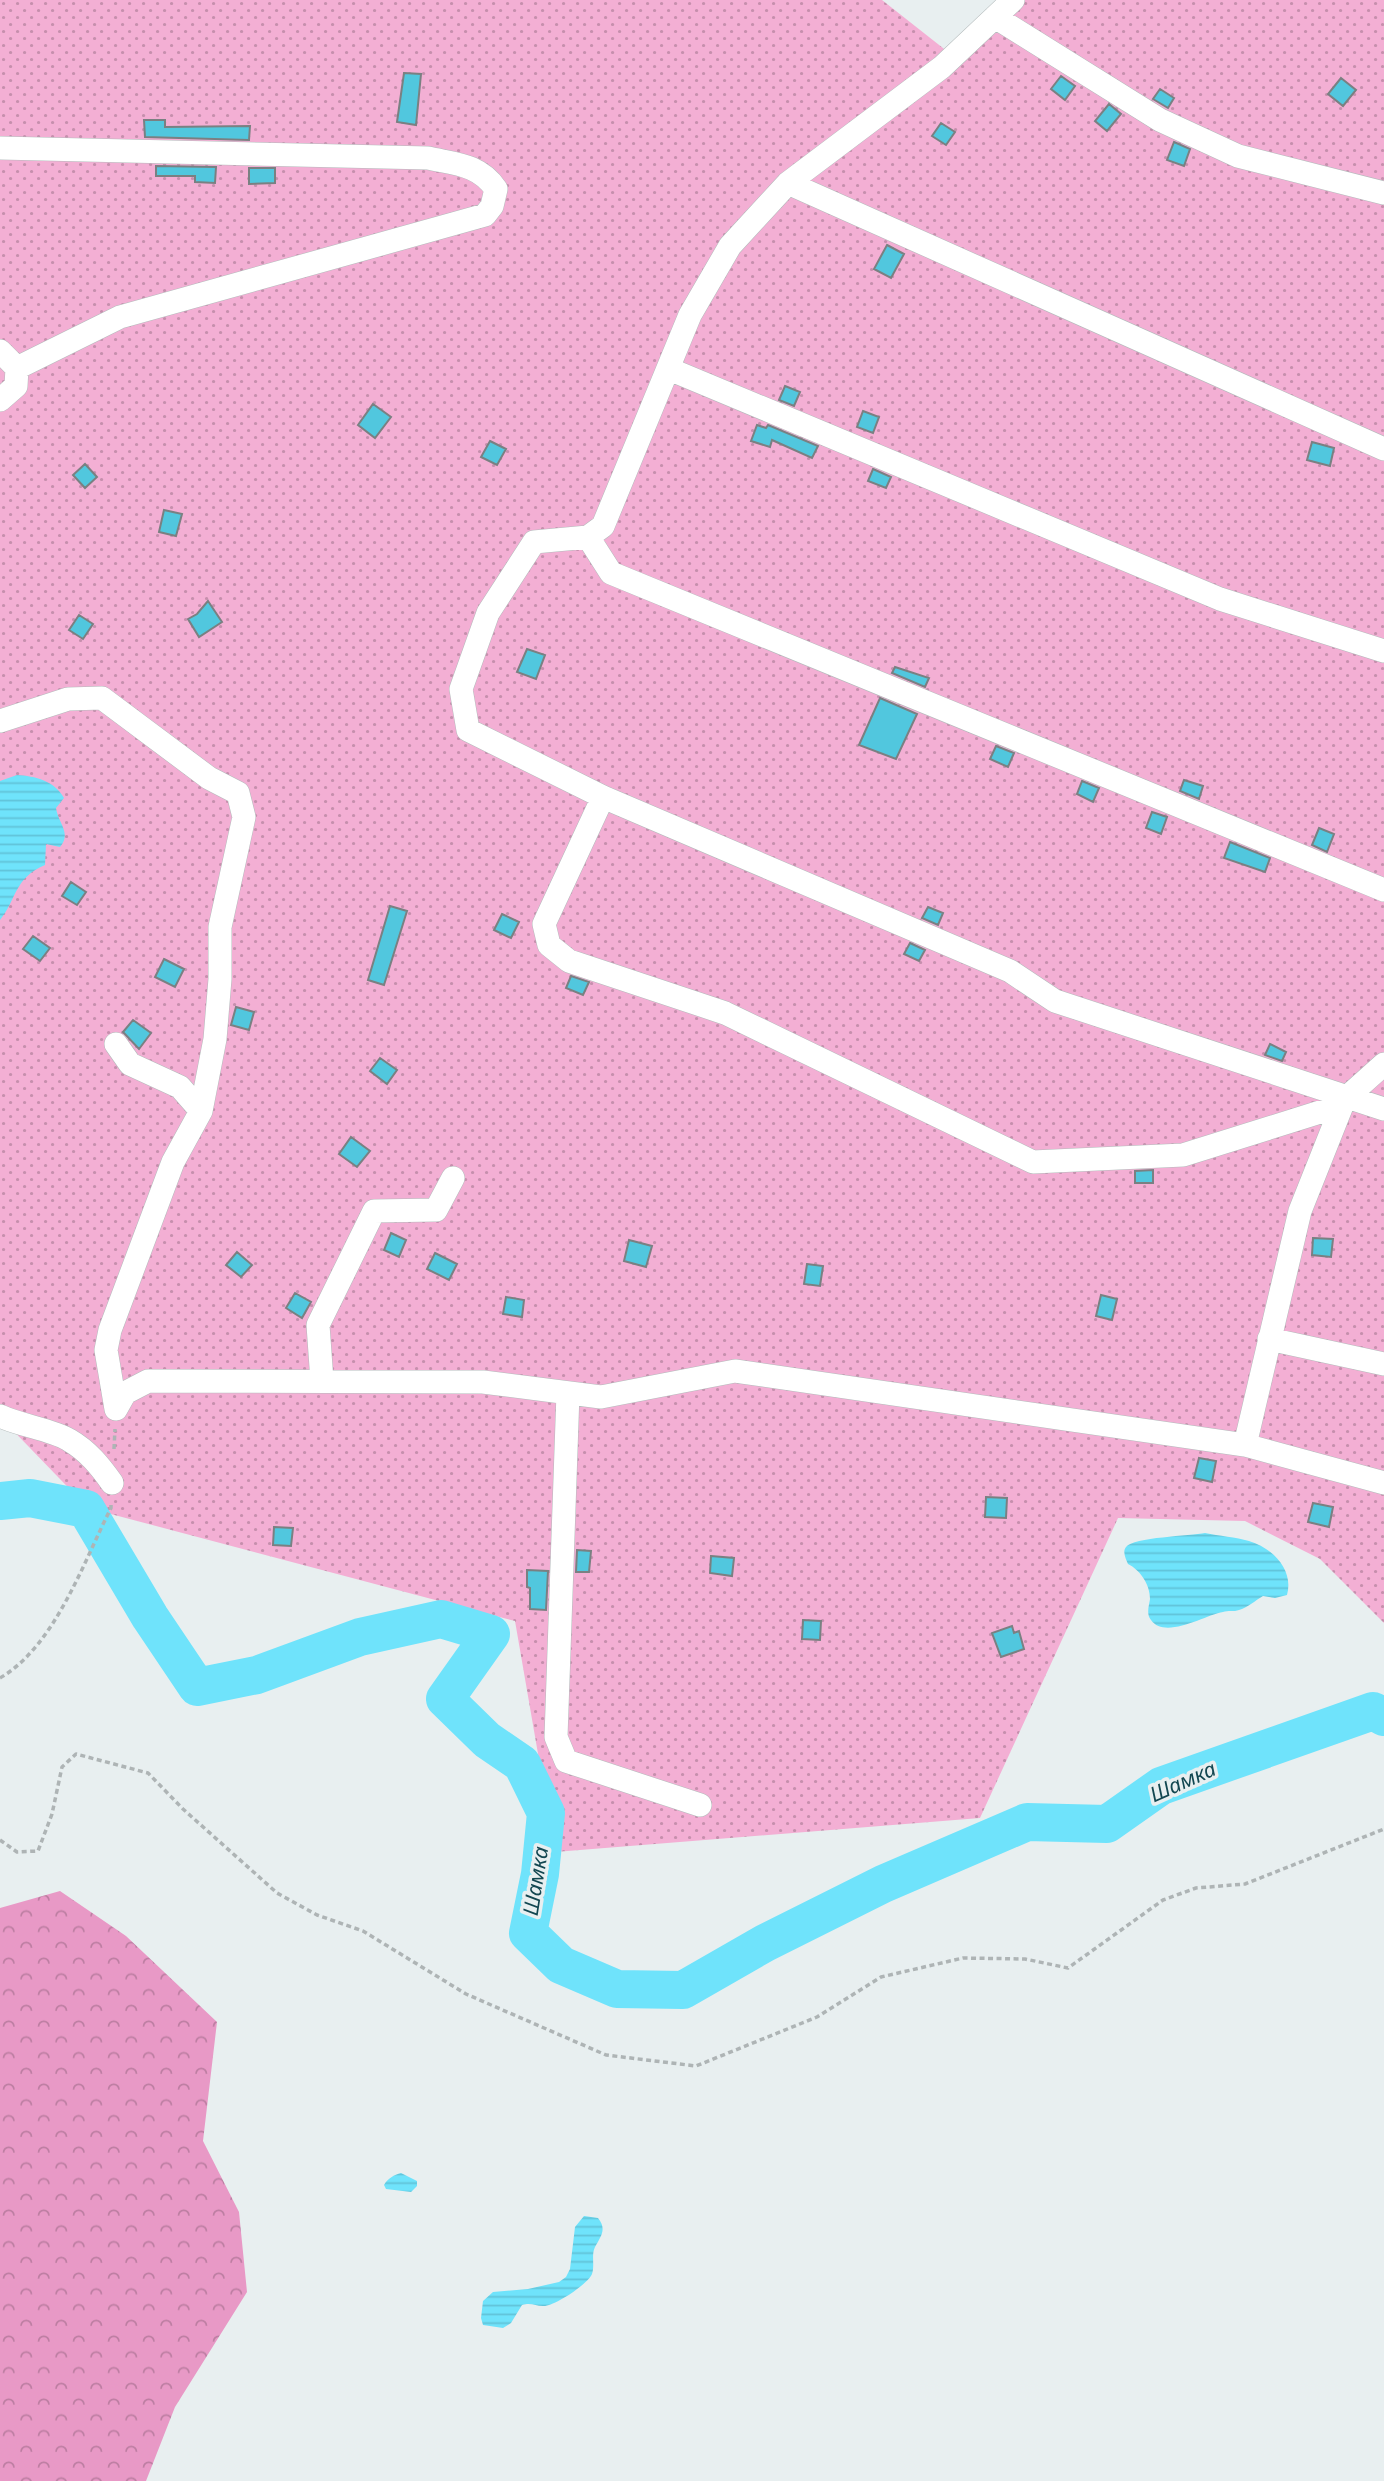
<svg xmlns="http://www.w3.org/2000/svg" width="1384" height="2481" font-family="'Noto Sans',sans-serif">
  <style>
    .forest { fill: url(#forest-crowns) }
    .garden { fill: url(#garden-dots) }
    .water { fill: url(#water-rules) }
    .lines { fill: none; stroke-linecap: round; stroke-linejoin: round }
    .river { stroke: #6fe3fb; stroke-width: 38 }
    .building { fill: #51c7de; stroke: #7a8082; stroke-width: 2 }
    .minor-casing { stroke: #b4bbbc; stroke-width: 24 }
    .path { stroke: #aeb4b5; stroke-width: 3.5; stroke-dasharray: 5 3.5; stroke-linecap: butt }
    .minor { stroke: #fff; stroke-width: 23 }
    .labels { text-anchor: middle; stroke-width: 7; stroke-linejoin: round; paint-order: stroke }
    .water-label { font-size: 21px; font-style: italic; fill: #134751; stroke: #e8eff0 }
  </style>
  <defs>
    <pattern id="forest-crowns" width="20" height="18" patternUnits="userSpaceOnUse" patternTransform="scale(1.75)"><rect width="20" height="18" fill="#e899c6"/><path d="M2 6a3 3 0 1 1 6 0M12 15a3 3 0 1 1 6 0" fill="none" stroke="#bd7ea2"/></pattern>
    <pattern id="garden-dots" width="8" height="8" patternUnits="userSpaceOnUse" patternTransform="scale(1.75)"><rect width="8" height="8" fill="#f3afd4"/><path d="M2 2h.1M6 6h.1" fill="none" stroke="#c68fad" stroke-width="1.8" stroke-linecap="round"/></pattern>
    <pattern id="water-rules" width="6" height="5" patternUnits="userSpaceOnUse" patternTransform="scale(1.75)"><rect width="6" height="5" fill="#6fe3fb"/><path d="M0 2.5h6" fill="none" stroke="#61c3d8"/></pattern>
  </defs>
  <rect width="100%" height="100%" fill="#e8eff0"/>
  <path class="forest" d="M60,1891L126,1936L217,2022L203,2141L239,2212L247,2292L175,2407L146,2481H0V1908Z"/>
  <path class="garden" d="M0,0H882L948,52L999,0H1384V1623L1320,1559L1245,1521L1118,1518L980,1818L555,1852L515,1621L88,1508L0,1417Z"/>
  <path class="water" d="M17,775C35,776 55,781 64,798L56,808C58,823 72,833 60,847L46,844L45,865C14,878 17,899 0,920V781Z
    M1205,1533C1219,1536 1236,1537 1249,1541C1273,1548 1294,1570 1287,1595L1275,1598L1263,1596C1256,1600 1247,1608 1239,1610C1234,1612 1228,1610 1223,1612C1205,1615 1165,1640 1151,1620C1146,1614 1149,1606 1150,1599C1150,1584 1140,1570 1128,1564C1126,1559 1122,1552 1126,1547C1133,1537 1191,1536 1205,1533Z
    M401,2173L417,2181V2186L411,2192L386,2189L384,2185C388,2178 394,2175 401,2173Z
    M584,2216L598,2218C607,2229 601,2236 595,2247C591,2255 595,2265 592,2274C589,2283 554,2307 543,2306C535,2306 531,2302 522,2305L511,2323L503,2328L483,2325L481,2318L483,2301L493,2292L528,2289L559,2282L566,2277L570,2269L575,2227Z"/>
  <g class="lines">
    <path class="river" d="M0,1501L30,1498L86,1509L150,1617L197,1687L257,1675L360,1637L441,1619L491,1634L445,1699L487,1740L522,1764L546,1813L540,1874L528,1933L561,1965L617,1989L683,1990L765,1943L883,1884L1027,1822L1107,1824L1161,1786L1373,1711L1384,1717"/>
  </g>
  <path class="building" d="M404,73L421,74L416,125L397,122Z
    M1061,76L1075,86L1065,100L1051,89Z
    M1341,78L1356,90L1343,106L1328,94Z
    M1160,89L1174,98L1168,108L1153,99Z
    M1109,104L1121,114L1107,131L1095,121Z
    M144,120H165V127L250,126L249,140L145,137Z
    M941,123L955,132L946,145L932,136Z
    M1174,142L1190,149L1184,166L1167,160Z
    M156,166L216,167L215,183L195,182V176H156Z
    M249,168H275V183L249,184Z
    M887,245L904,254L891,278L874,269Z
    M785,386L800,392L794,406L779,400Z
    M373,404L391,417L375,438L358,425Z
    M863,411L879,417L873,433L857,427Z
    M757,425L766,428L768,425L818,446L812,458L772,440L770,447L751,441Z
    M490,441L506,449L497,465L481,457Z
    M1312,442L1334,448L1330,466L1307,460Z
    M85,464L97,477L85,488L73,475Z
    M873,469L891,477L886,488L868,481Z
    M164,510L182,514L176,536L159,532Z
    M208,601L222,622L199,637L188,619L197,614Z
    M79,615L93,624L83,639L69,630Z
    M527,649L545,655L536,679L517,672Z
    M895,667L929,678L925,687L892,673Z
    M880,698L917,714L896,759L859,745Z
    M996,746L1014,753L1008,767L990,759Z
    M1184,780L1203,786L1199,799L1180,791Z
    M1082,781L1099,788L1093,802L1077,794Z
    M1152,812L1167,817L1161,834L1146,828Z
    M1319,828L1334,834L1327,852L1312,845Z
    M1230,842L1270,858L1265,872L1224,858Z
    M71,882L86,892L77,905L62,896Z
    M390,906L407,911L384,985L368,980Z
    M928,907L943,913L938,925L922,918Z
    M502,914L519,922L511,938L494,930Z
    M33,936L50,948L40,961L23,949Z
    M910,943L925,950L919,961L904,954Z
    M164,959L184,969L175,987L155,977Z
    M571,976L589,982L583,995L566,988Z
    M236,1007L254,1012L249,1030L231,1025Z
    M133,1020L151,1033L139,1049L123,1032Z
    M1270,1044L1286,1052L1282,1061L1265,1055Z
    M380,1058L397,1070L387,1084L370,1071Z
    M351,1137L370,1151L357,1167L339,1154Z
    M1153,1170V1183H1135V1171Z
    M391,1233L406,1240L399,1257L384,1250Z
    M1313,1238L1333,1239L1331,1257L1312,1255Z
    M629,1240L652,1246L646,1267L624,1261Z
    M237,1252L252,1265L241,1277L226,1265Z
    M435,1253L457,1264L449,1280L427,1269Z
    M807,1264L823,1266L820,1286L804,1284Z
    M295,1293L311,1302L302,1318L286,1308Z
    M1101,1295L1117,1299L1112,1320L1096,1316Z
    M506,1297L524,1300L522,1317L503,1314Z
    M1199,1458L1216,1461L1212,1482L1194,1478Z
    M986,1497L1007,1498L1006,1518L985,1517Z
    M1313,1503L1333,1507L1329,1527L1308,1522Z
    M274,1527L293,1528L291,1546L273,1545Z
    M577,1550L591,1551L589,1572H576Z
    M711,1556L734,1558L732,1576L710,1573Z
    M527,1570L548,1571L546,1610L530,1609V1588L527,1587Z
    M803,1620L821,1621L820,1640L802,1639Z
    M1012,1626L1014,1633L1019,1631L1024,1649L1001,1657L992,1633Z"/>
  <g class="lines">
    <g class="minor-casing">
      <path id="minor" d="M995,17L1160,120L1238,156L1384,193
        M0,148L428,158C455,164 479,164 496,189L492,206L485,215L120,317L17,368
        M788,183L1384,449
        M0,351L17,368L16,386L0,400
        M669,369L1220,599L1384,651
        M588,537L603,526L690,315L730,246L788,183L942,67L1013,0
        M0,721L68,699L102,698L209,778L238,793L244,817L220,927V979L215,1039L201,1111L173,1162L110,1330L106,1350L116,1409
        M603,797L544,924L549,945L569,961L725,1013L1033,1162L1183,1155L1336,1107L1384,1064
        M1384,890L611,573L588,537L534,542L488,613L461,689L468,730L603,797L1010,971L1055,1001L1384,1109
        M116,1044L130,1064L180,1087L201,1111
        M1269,1339L1384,1364
        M322,1381L318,1325L374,1211L436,1210L453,1178
        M568,1393L556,1737L566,1761L700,1805
        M116,1409L125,1393L148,1381L483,1382L601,1397L735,1371L1245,1445L1384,1483
        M0,1416C21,1426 51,1429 69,1440C88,1451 100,1466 112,1483
        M1245,1445L1300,1211L1345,1098"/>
    </g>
    <path class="path" d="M114,1449L115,1429
      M0,1678C55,1646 83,1563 111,1508V1502
      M0,1840L17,1852L38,1851L52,1814L62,1767L76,1754L148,1773L183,1809L277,1893L317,1915L363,1931L466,1994L606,2055L696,2066L817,2017L881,1977L963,1958L1025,1959L1068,1968L1163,1900L1196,1888L1245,1884L1384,1829"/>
    <use href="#minor" class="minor"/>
  </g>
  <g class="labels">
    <g class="water-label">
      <text transform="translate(1183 1782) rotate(-24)" y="7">Шамка</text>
      <text transform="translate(536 1881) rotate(-81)" y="7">Шамка</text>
    </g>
  </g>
</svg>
